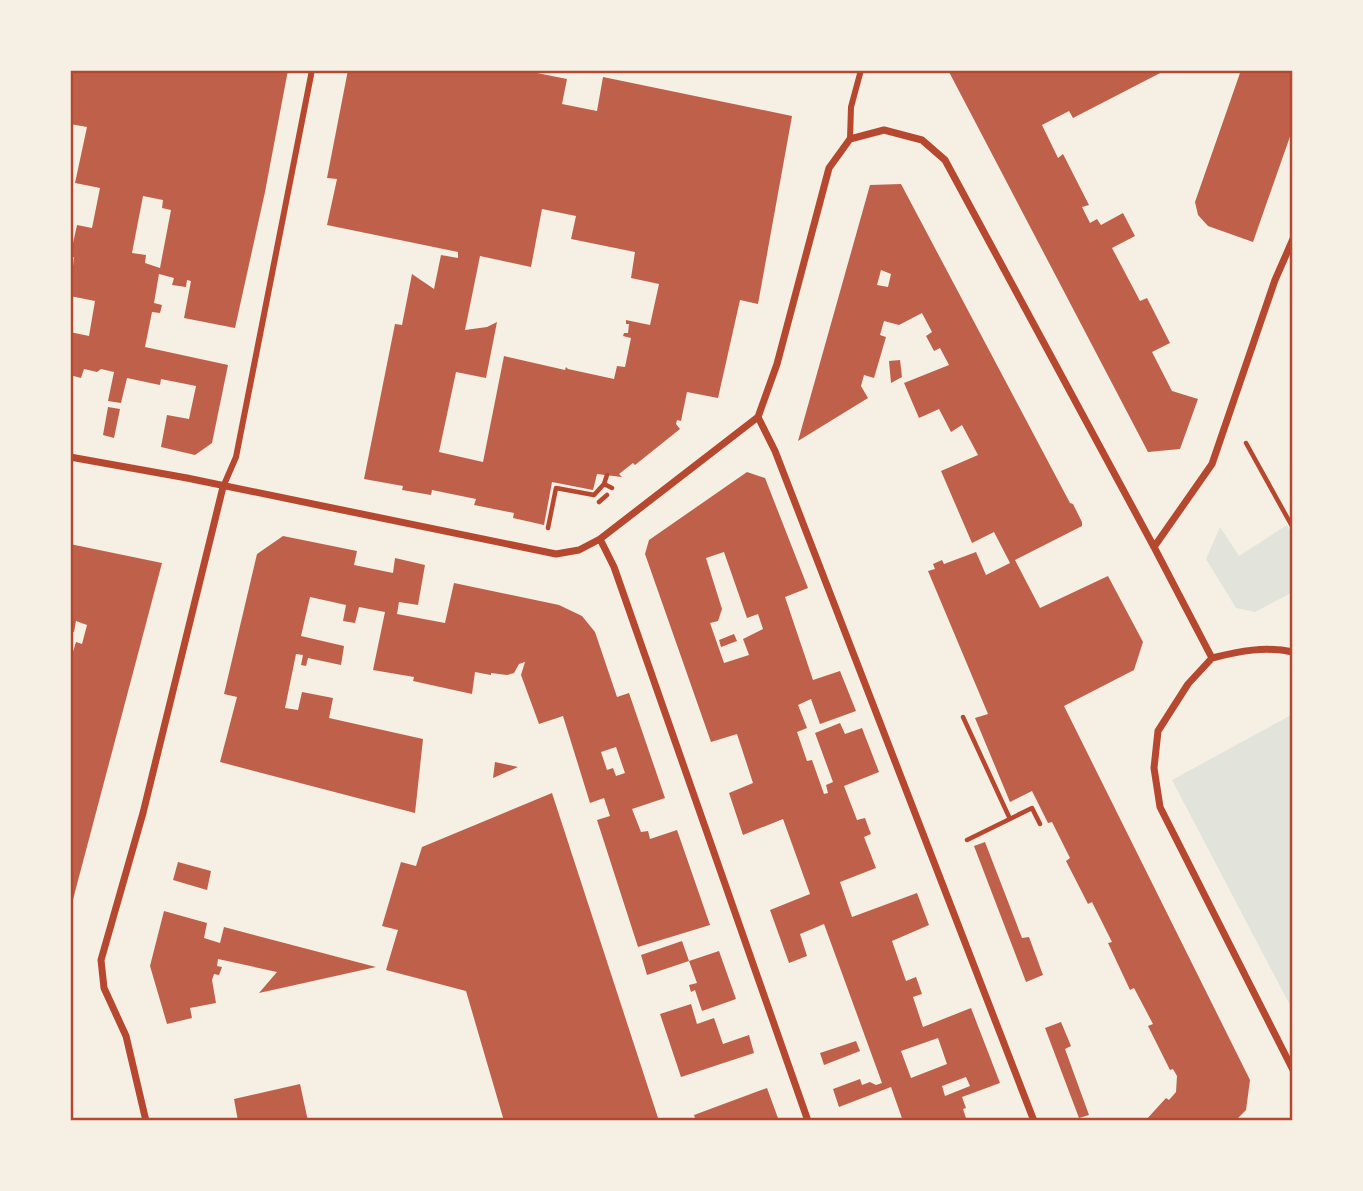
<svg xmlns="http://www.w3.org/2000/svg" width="1363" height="1191" font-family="'Fira Sans Condensed',sans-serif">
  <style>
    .green { fill: #e2e4dc }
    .building { fill: #bf614a; fill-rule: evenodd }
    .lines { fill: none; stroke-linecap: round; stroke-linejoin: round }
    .path { stroke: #b5482f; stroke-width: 4.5 }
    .pedestrian { stroke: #b5482f; stroke-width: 6 }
    .minor { stroke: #b5482f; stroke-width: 7 }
    .neatline { fill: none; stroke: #b5482f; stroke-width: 2.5 }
  </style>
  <rect width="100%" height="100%" fill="#f6efe4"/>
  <path class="green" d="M1287,525L1293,537V592L1255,612L1236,608L1206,559L1220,527L1239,556Z
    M1293,714V1011L1172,780Z"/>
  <path class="building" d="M70,70H288L265,192L235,328L184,318L191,281L187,280L186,287L172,285L174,278L159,274L154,303L162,305L160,313L152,312L145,347L228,365L212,443L195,455L161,447L167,415L189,419L196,386L161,379L160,385L127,378L121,403L108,401L114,372L101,369L97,372L84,369L81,378L70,375V332L89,336L95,301L70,296L74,257H70L77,225L92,228L100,188L75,183L87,127L70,124ZM143,196L163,200L162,208L171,210L160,268L145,263L146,255L132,253Z
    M348,70H522L567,79L562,104L597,111L603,77L792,116L758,304L740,300L718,398L687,392L681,421L677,420L676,424L680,429L635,465L633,463L619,474L622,477L597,474L593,490L552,482L544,525L513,518L514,513L474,505L476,499L432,490L431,495L402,490L403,486L364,479L395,324L402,325L412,274L434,289L441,255L458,258V252L327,225L337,179L327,178ZM542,209L576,216L571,239L635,252L631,278L659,284L650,325L626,320V324H629L628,333H624L623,336L631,338L625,367L617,366L614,379L568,369L566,367L565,370L504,356L483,462L439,452L456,372L486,378L497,322L487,327L465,330L480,256L531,267Z
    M948,70H1166L1073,118L1069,111L1042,125L1058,158L1063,154L1089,205L1082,207L1090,223L1097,219L1101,225L1123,213L1135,236L1112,248L1140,301L1147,298L1170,343L1152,352L1172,391L1198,399L1180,449L1148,452Z
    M1233,70H1293V128L1253,242L1208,226L1198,215L1195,202L1240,73Z
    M901,184L1070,503L1073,504L1082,522V526L1015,560L1040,608L1108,576L1143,642L1134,670L1064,706L1250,1080L1246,1110L1235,1121H1145L1166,1098L1169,1100L1176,1092L1177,1076L1173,1069L1170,1070L1148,1026L1153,1024L1134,988L1130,990L1108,943L1112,942L1092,902L1088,904L1066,861L1070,858L1052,822L1048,823L1032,791L1010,802L975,718L988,714L928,571L935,569L933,564L942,560L944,564L976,552L986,575L1010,563L994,532L972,543L941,471L978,455L962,425L951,432L939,409L919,418L904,383L949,365L940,348L934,351L926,336L932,332L922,313L899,325L884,321L880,335L886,337L874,378L864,375L861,386L868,398L798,441L870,185ZM881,270L891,274L888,287L877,285Z
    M900,360L902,377L891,383L889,361Z
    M108,407L120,409L114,438L103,435Z
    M747,472L765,478L808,588L785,597L813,680L840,671L856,711L820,724L811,699L798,705L807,728L797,732L807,761L812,760L824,794L828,793L826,785L833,782L815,733L840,723L845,734L862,728L879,772L844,786L857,820L865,818L869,829L871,834L864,837L876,868L840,882L852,917L917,893L929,925L892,941L906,981L916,977L922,994L913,997L923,1027L971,1008L1000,1083L962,1097L966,1108L963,1109L967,1121H903L891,1087L839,1107L833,1089L860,1079L862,1085L870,1082L876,1085L882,1083L824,924L800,934L807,956L789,963L770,910L810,894L783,819L743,835L729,793L753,783L737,734L711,742L645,554L649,540ZM724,552L747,618L758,614L763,629L743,639L749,655L724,663L710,623L718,621L722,609L706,558ZM938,1038L947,1064L911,1078L901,1051ZM966,1077L970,1086L945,1096L942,1086Z
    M283,536L357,551L354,565L393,573L395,558L425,565L418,605L399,602L397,614L445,623L454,583L559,605L582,616L595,632L617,697L629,693L665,798L632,809L641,832L648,831L650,839L677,830L710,925L638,947L597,820L610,816L604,798L590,803L563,716L539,724L521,675L525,662L519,664L514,673L507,675L491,673V675L475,672L472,694L413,681L414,677L373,670L385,612L359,607L355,623L343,621L346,605L310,597L301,636L344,646L341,665L308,658L306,666L301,665L303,655L296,654L285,708L298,710L302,692L333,698L329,718L423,739L415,813L220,762L237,697L224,694L257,554ZM616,747L625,773L616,776L613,768L607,770L601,752Z
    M70,544L162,563L71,907L70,654L72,655L76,642L82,644L87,625L76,621L74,632L70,631Z
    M734,634L737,641L721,647L719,640Z
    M495,762L518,767L493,778Z
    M552,793L659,1121H504L466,991L386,970L398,930L382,926L401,862L416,866L422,847Z
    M985,842L1022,938L1029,937L1043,975L1026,982L974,846Z
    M178,862L211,871L207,890L173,880Z
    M164,911L207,923L204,938L220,943L224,927L376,967L259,993L277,972L218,959L217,966L222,967L219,975L214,974L212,980L216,1003L190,1008L192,1018L167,1024L150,966Z
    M682,941L689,961L719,951L736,999L702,1011L695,990L691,992L689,985L697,983L689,961L647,975L641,955Z
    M691,1004L697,1024L714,1018L723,1044L749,1035L754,1053L681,1077L660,1014Z
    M1061,1022L1071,1046L1065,1049L1089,1115L1079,1118L1045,1028Z
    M856,1041L860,1051L824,1065L820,1053Z
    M300,1084L308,1121H238L234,1099Z
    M767,1088L779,1121H696L694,1115Z"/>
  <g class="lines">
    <path class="path" d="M1246,443L1293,528
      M604,484L607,475
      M599,502L607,495
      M548,528L556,488L594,495L604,484L612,488
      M963,717L1010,819
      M967,840L1032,808L1040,824"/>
    <path class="pedestrian" d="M850,139L851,107L861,70
      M223,487L236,457L312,70"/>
    <path class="minor" d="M758,417L775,451L1034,1121
      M70,457L187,478L556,554L579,550L600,539L758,417L777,364L829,168L850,139L884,130L922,140L945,160L1154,547L1212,658
      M600,539L614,567L808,1121
      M1154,547L1212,464L1275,280L1293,239
      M1212,658L1188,684L1158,731L1154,768L1160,807L1293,1070
      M1212,658C1240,651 1265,646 1293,652
      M146,1121L126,1036L104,988L101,960L143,813L223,487"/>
  </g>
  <rect width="1363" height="1191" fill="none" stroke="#f6efe4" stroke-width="144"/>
  <rect x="72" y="72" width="1219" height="1047" class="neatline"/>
</svg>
